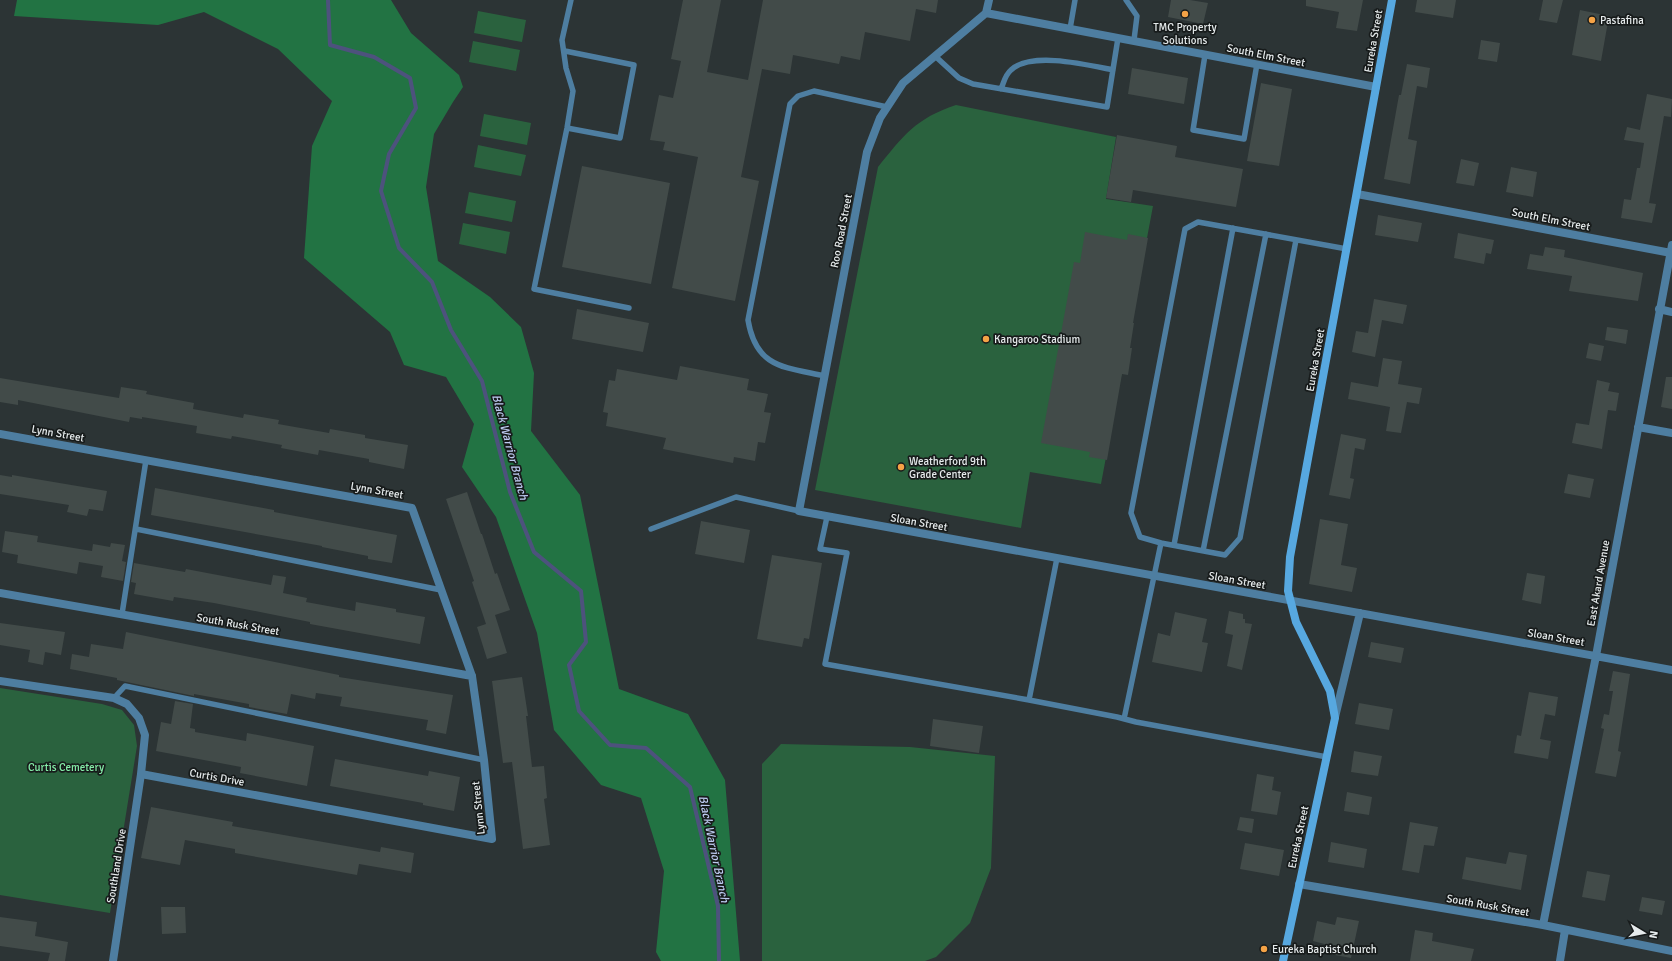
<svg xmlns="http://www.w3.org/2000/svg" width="1672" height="961" font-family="Signika,sans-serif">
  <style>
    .green { fill: #2a623e }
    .forest { fill: #227343 }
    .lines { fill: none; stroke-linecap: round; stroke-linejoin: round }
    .stream { stroke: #4d527d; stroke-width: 4 }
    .building { fill: #424b49 }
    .lane { stroke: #4e7ea1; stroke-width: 5.5 }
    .street { stroke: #4e7ea1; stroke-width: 8 }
    .secondary { stroke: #57a8e0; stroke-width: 8 }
    .poi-dot { fill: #f5a346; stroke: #171b1b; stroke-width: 1.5 }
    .labels { text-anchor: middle; stroke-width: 3.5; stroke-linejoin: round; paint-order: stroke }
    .poi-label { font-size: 11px; fill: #e6ebec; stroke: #171b1b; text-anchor: start }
    .street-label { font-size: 11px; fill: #e6ebec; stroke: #171b1b }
    .park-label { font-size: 11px; fill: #85eda8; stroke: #171b1b }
    .water-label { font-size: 12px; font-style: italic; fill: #bdcaf0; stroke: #171b1b }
  </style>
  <rect width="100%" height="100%" fill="#2c3435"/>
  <path class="green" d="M478,11L526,20L522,42L474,33Z
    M473,41L520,50L516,71L469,62Z
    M956,105L1116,137L1106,199L1153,206L1101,484L1030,472L1021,528L815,490L878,167C903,136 916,118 956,105Z
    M484,114L531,123L527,145L480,136Z
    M478,145L526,155L521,176L474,167Z
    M469,192L516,201L512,222L465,213Z
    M463,223L510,232L506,254L459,244Z
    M0,688L102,704L122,710L134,725L137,746L110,913L0,895Z
    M781,744L910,747L995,756L991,868L970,923L936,957L925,961H762V764Z"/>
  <path class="forest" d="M17,0H391L411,33L459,75L463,87L453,102L434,134L426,187L438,261L490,297L521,327L534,373L531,431L580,495L619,689L688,714L725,780L740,961H661L656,952L664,871L641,798L601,785L554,730L537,633L496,517L462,467L474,424L446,377L404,365L390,332L304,258L312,146L332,101L278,49L204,12L158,25L14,16Z"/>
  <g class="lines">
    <path class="stream" d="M328,0L330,45L374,57L410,78L416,108L389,154L381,191L399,248L432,282L451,330L482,381L510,492L534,552L581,591L586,642L569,665L579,711L610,745L646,748L690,787L718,906L719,961"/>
  </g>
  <path class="building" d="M683,0H721L707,72L748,80L763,0H938L936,13L916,9L910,41L865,32L860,60L841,56L839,64L793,55L790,74L762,69L741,177L759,181L735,301L672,288L698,157L663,150L665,142L650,140L659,95L673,98L681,61L671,59Z
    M1171,0H1190L1208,3L1203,24L1168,17Z
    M1306,0H1363L1357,31L1336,28L1339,12L1306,6Z
    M1417,0H1456L1453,18L1415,12Z
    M1543,0H1563L1557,23L1539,20Z
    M1580,10L1609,16L1601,61L1572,55Z
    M1481,40L1500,43L1497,62L1478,59Z
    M1407,64L1430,68L1427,88L1417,86L1408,139L1417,141L1410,184L1384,179L1399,95H1401Z
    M1132,68L1188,78L1184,104L1128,94Z
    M1261,83L1292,89L1279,166L1247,161Z
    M1647,94L1672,99L1671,117L1664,116L1649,203L1656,204L1652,223L1621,218L1624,199L1631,200L1637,168H1640L1644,143L1624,140L1627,127L1640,130Z
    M1117,135L1177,146L1175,157L1243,169L1236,207L1133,190L1131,202L1106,198Z
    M1461,159L1479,163L1474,186L1456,183Z
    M582,166L670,183L651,284L562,267Z
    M1511,167L1537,172L1533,197L1506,192Z
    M1378,215L1422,223L1418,242L1375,235Z
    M1085,232L1127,240L1128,234L1148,238L1133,323H1134L1130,348H1132L1128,375L1122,374L1107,460L1089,457L1090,452L1041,443L1074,262L1080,263Z
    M1458,233L1494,240L1491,254L1486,253L1484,264L1454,258Z
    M1545,247L1565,250L1564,257L1643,273L1638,301L1569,291L1572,276L1527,269L1530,254L1543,256Z
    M1374,299L1407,305L1403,324L1382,320L1375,357L1352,352L1356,331L1368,333Z
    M577,309L649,323L643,352L572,339Z
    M1607,327L1628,330L1626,344L1605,340Z
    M1589,343L1604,346L1601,361L1586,358Z
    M1383,358L1402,361L1398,384L1422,388L1419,404L1407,402L1401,433L1386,431L1390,407L1348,399L1351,382L1378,387Z
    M680,366L749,379L747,390L768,394L764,412L771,413L765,443L758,442L755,461L734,457L733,463L663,449L666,438L606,426L608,413L603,412L609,380L615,381L617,369L677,380Z
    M1666,377H1672V409L1661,407Z
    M0,378L119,398L121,387L147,391L146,394L194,403L193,409L243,418L244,414L279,420L278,424L329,433L330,429L365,435V438L408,445L404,469L369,462V459L319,450L318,455L281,448L282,445L232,436L231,439L196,433L197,426L142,417V419L130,417L129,422L18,400V405L0,402Z
    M1597,380L1610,383L1608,391L1619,393L1616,411L1608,410L1602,449L1572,443L1576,423L1589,425Z
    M1341,434L1366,439L1364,450L1355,448L1350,478L1354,479L1350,499L1329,495Z
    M1568,474L1594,479L1590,498L1564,493Z
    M0,475L12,477V475L107,491L103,511L89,509L87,516L67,512L69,505L0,494Z
    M155,488L274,510V512L397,535L392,563L368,559V556L322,547V546L151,515Z
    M467,492L481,534H482L495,574L497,573L510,610L495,615L507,653L487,659L477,627L486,624L472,582L474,581L446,499Z
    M1320,519L1348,524L1341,565L1357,568L1352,592L1309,584Z
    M701,521L750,530L744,563L695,554Z
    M5,531L38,536L37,542L92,551L93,544L110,547L111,543L125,545L122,561L126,562L123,581L101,577L103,566L79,562L77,574L17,563L18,555L2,552Z
    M772,555L822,563L809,639L804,638L802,647L757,639Z
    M134,563L185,572L186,569L271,585L273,575L286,577L283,593L307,598L306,602L355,611L356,602L396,609V612L425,617L420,644L310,624V622L265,613L214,603L174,597L173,601L134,594L136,583L131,582Z
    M1527,573L1545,576L1541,604L1522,600Z
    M1229,611L1243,614V619H1245V623L1252,624L1242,670L1227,666L1233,635L1225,633Z
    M1175,612L1207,619L1202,642L1208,643L1202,672L1152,662L1158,633L1170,636Z
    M0,623L65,632L61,655L45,652L43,665L28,662L30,650L0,645Z
    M126,632L339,675V677L453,695L446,734L426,730L428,720L340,706L342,697L316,693L315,699L291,694L287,714L249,707V704L194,694V696L117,680V678L70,669L72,654L89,657L91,644L123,649Z
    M1371,642L1404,648L1401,663L1368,657Z
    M1613,671L1630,674L1618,751L1621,752L1616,777L1595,773L1604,729L1601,728L1604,714L1609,715L1613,691H1609Z
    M522,677L528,716H526L532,767L544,766L547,798L544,799L550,845L523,849L512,762L503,763L492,681Z
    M1529,692L1558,697L1555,716L1545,714L1540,739L1551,741L1548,759L1514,753L1517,735L1521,736Z
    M175,701L193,704L190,728L195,729V732L246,741L247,733L314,746L307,786L240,773L241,767L156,751L161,722L171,724Z
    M1359,703L1393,709L1389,730L1355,724Z
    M933,719L983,726L979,753L930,746Z
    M1354,751L1382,756L1378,776L1351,772Z
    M335,759L428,776L429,771L460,777L454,811L423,805V803L330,786Z
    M1257,774L1274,777L1272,790L1281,792L1277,815L1251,811Z
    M1347,792L1372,797L1369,815L1344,811Z
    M151,807L233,822L232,826L380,852L381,847L414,853L411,873L359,864L357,875L235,853V849L185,840L180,865L141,858Z
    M1240,817L1254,819L1252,833L1237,830Z
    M1410,822L1438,827L1434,846L1424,845L1419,873L1402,870Z
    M1331,842L1367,849L1364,868L1328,862Z
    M1245,843L1284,850L1279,876L1240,869Z
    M1509,852L1527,855L1521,890L1462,879L1466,857L1506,864Z
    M1587,871L1610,875L1605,901L1582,897Z
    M1642,897L1665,901L1662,915L1639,911Z
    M161,907H185L186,933L162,934Z
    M0,917L37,922L35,936L68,942L65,961H48L50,953L0,946Z
    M1337,917L1359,921L1351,958L1330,954L1332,946L1313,941L1317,921L1335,925Z
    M1415,930L1433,933L1432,941L1474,949L1471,961H1410Z"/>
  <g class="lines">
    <path class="lane" d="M571,0L562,40L566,68L573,91L567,128L534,289L629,308
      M1126,0L1137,16L1134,40
      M1070,29L1075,0
      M565,51L634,65L620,138L567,128
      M1205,55L1193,130L1244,139L1257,64
      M935,56L959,78L973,84L1107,107L1118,38
      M1001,89C1004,82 1005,75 1011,70C1031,51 1088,65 1113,70
      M825,376C784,367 756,368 748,320L790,104L798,96L814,91L887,107
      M827,517L820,549L847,553L825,664L1029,700
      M136,529L441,590
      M651,529L736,497L799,511
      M1161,543L1225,555L1240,538L1296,240
      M1174,545L1233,228
      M1203,551L1266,234
      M1057,558L1029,700L1117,717L1136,722L1327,757
      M122,614L146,460
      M114,698L125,686L484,760
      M1124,719L1161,543L1140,537L1131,513L1185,229L1198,222L1347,249"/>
    <path class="street" d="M989,0L986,13L903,83L880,118L867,152L799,511L1672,670
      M986,13L1376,87
      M1357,194L1671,253
      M1659,309L1672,312
      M1638,427L1672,433
      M0,434L412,508L472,676L484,760L492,839L141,774
      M0,593L472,676
      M0,681L114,698L127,704L139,718L145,735L141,774L113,961
      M1335,717L1360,613
      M1299,884L1543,925L1672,951
      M1543,925L1596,656L1672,245
      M1560,961L1565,930"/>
    <path class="secondary" d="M1283,961L1335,718L1330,691L1296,622L1288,591L1290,557L1392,0"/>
  </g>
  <g class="poi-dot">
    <circle cx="1185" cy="14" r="4"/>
    <circle cx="1592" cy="20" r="4"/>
    <circle cx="986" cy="339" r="4"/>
    <circle cx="901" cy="467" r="4"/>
    <circle cx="1264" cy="949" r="4"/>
  </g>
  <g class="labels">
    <g class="poi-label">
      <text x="1600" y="24">Pastafina</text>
      <text x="1185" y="31" text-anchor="middle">TMC Property<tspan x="1185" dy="13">Solutions</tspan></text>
      <text x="994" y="343">Kangaroo Stadium</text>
      <text x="909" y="465">Weatherford 9th<tspan x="909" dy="13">Grade Center</tspan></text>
      <text x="1272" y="953">Eureka Baptist Church</text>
    </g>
    <g class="street-label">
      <text transform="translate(1373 41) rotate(-80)" y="4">Eureka Street</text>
      <text transform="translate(1266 55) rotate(11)" y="4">South Elm Street</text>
      <text transform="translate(1551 219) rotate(11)" y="4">South Elm Street</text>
      <text transform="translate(841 231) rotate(-79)" y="4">Roo Road Street</text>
      <text transform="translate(1315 360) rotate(-80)" y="4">Eureka Street</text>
      <text transform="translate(58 433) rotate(10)" y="4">Lynn Street</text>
      <text transform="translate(377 490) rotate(10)" y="4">Lynn Street</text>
      <text transform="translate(919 522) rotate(10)" y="4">Sloan Street</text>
      <text transform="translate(1237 580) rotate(10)" y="4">Sloan Street</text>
      <text transform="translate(1598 583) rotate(-80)" y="4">East Akard Avenue</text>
      <text transform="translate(238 624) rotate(10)" y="4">South Rusk Street</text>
      <text transform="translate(1556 637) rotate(10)" y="4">Sloan Street</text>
      <text transform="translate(217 777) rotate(10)" y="4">Curtis Drive</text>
      <text transform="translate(478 808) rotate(-96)" y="4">Lynn Street</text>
      <text transform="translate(1298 837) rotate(-78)" y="4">Eureka Street</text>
      <text transform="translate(116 866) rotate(-81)" y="4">Southland Drive</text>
      <text transform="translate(1488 905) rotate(10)" y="4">South Rusk Street</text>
    </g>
    <g class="park-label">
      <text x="66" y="771">Curtis Cemetery</text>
    </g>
    <g class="water-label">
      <text transform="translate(510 447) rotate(75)" y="4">Black Warrior Branch</text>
      <text transform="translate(714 849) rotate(78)" y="4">Black Warrior Branch</text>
    </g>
  </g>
  <g transform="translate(1644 933) rotate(100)" stroke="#171b1b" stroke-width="3" paint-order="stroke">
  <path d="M0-3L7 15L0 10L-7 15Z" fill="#e6ebec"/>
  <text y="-6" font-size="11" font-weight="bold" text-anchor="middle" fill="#e6ebec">N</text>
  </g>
</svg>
